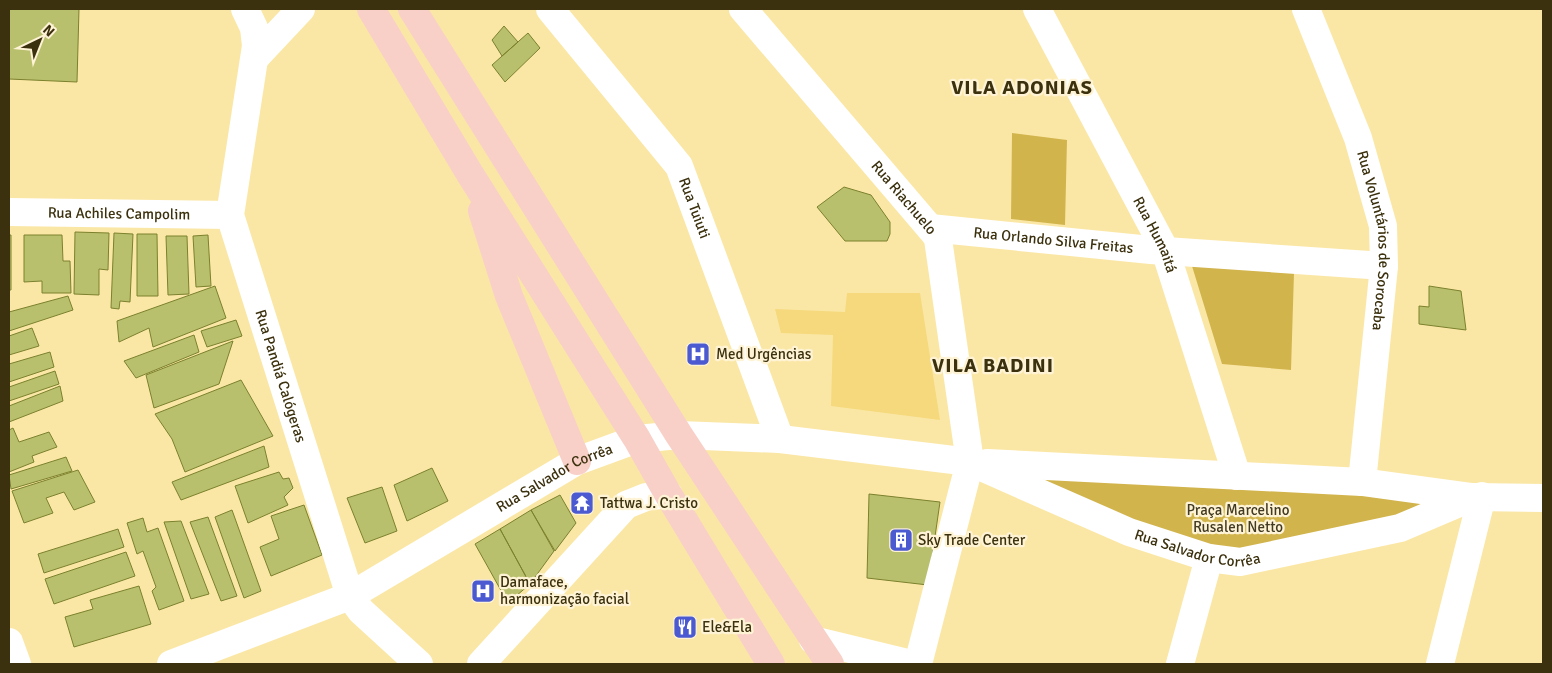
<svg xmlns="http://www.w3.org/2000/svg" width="1552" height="673" font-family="Signika,sans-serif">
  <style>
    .built { fill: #f5d97c }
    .green { fill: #d2b44d }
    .building { fill: #b9c06d; stroke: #7b812d }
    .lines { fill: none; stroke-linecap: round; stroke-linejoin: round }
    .minor { stroke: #fff; stroke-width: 28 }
    .major { stroke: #f8d0c7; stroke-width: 28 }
    .labels { text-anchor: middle; stroke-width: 4.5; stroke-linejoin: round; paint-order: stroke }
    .street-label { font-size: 15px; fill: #3c310e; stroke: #fef4d5 }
    .poi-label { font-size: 15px; fill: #3c310e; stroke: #fef4d5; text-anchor: start }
    .park-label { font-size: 15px; fill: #423a23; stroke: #fef4d5 }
    .district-label { font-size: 20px; font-weight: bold; letter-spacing: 1px; fill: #3c310e; stroke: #fef4d5 }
  </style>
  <rect width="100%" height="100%" fill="#fbe7a5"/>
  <path class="built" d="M847,293H920L940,420L831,406L833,335L781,333L775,309L845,312Z"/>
  <path class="green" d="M1012,133L1067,140L1065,225L1011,219Z
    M1192,266L1294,273L1291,370L1222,364Z
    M1028,476L1428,497L1425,511L1240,557L1125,524Z"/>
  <path class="building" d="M9,9H79L77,82L9,79Z
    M504,26L518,42L502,56L492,40Z
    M528,33L540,48L505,82L492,65Z
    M844,187L871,195L890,222V234L887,241H845L817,207Z
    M75,232L109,233L108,270L99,269V295L74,294Z
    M114,233L133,234L130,302L120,301L119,309L111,308Z
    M137,234H157L158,296H137Z
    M9,235H11V290H9Z
    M24,235H62L63,261H70L71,293H42V281L24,282Z
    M208,235L211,286L196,287L193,236Z
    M166,236H187L189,294L168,295Z
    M215,286L226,318L153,347L149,328L119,342L117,321Z
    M1429,286L1461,291L1466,330L1419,324V306L1429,307Z
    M68,296L73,310L9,331V312Z
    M236,320L242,336L207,347L201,331Z
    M32,328L39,346L9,355V336Z
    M194,335L199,352L136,378L124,361Z
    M233,341L219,384L154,408L146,375Z
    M50,352L54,367L9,382V364Z
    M55,371L59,384L9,401V387Z
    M241,380L273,436L185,472L172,439L155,414Z
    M60,386L63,401L9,422V406Z
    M13,428L19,442L49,432L57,447L32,456L34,462L9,472V430Z
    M264,446L269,467L181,500L172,482Z
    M66,457L72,471L11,489L9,475Z
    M432,468L448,501L407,521L394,485Z
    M78,470L95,502L74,510L64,492L46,498L53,513L24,523L12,491Z
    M279,472L283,479L289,478L293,488L284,497L288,505L248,523L235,486Z
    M382,487L397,531L365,543L347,498Z
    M869,494L940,502L928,585L867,578Z
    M560,495L576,523L555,551L531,510Z
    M304,505L322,555L271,576L260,547L279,539L271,516Z
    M232,510L261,591L244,598L215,517Z
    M531,510L554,551L530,584L500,529Z
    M208,517L237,596L221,601L190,522Z
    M143,518L147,532L158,528L184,601L159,610L152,591L156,587L143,551L137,554L127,523Z
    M181,521L209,594L191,599L164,522Z
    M118,529L124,547L44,573L38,554Z
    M500,529L530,584L508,603L475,544Z
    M126,552L135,576L54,604L45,579Z
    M139,586L151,624L74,647L65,617L93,609L90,600Z"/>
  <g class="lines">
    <g class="minor">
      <path id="s1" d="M245,9L254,28L256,46L230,215L350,596L361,611L419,664"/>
      <path id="s2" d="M550,9L679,166L780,439"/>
      <path id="s3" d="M743,9L935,234L938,239L970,462L918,664"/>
      <path id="s4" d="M1037,9L1165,250L1237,476"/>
      <path id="s5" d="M1306,9L1358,138L1383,226L1384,266L1362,482"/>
      <path d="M255,58L301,9"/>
      <path id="s6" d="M9,212L230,215"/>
      <path id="s7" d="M930,228L1151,250L1384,266"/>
      <path d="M987,463L1362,482L1472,497"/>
      <path d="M813,640L912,664"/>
      <path d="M9,642L17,664"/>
      <path id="s8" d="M171,664L350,596L577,461L637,439L679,435L780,439L970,462L1040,493L1129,532L1209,558L1240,562L1400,528L1473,497L1543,498"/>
      <path d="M481,664L626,505L646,497L668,494"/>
      <path d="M1180,664L1209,558"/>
      <path d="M1440,664L1482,496"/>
    </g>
    <path class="major" d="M371,9L470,174L637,439L668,494L771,664
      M412,9L679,435L830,664
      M482,211L509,296L577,461"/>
  </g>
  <defs>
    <g id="hospital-square" transform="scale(1.25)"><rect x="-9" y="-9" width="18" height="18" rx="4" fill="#4b5ad0" stroke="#fef4d5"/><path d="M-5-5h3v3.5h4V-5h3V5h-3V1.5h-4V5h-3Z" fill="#fff"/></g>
    <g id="temple-square" transform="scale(1.25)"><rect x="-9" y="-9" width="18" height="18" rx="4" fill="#4b5ad0" stroke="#fef4d5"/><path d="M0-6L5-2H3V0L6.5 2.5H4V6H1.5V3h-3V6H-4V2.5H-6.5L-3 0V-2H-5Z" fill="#fff"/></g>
    <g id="building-square" transform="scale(1.25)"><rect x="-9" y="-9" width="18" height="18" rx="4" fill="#4b5ad0" stroke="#fef4d5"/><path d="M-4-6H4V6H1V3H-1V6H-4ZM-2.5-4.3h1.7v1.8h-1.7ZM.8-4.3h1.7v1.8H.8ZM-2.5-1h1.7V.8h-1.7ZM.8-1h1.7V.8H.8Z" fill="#fff"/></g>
    <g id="restaurant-square" transform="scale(1.25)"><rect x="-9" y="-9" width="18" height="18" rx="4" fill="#4b5ad0" stroke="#fef4d5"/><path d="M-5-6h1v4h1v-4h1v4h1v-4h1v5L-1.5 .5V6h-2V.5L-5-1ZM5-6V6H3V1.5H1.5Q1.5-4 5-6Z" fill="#fff"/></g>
  </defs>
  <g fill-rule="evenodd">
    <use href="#hospital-square" x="698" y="354"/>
    <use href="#temple-square" x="582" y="503"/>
    <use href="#building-square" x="901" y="540"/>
    <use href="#hospital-square" x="483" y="591"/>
    <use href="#restaurant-square" x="685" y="627"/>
  </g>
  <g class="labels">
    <g class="street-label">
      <text dy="5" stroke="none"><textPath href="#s3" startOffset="248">Rua Riachuelo</textPath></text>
      <text dy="5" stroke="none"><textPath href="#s2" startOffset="248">Rua Tuiuti</textPath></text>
      <text dy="5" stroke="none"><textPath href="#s6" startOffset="110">Rua Achiles Campolim</textPath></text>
      <text dy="5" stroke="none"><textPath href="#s4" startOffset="255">Rua Humaitá</textPath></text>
      <text dy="5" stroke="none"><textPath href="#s7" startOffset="124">Rua Orlando Silva Freitas</textPath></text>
      <text dy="5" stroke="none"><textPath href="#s5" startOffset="244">Rua Voluntários de Sorocaba</textPath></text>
      <text dy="5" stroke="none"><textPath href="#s1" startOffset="379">Rua Pandiá Calógeras</textPath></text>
      <text dy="5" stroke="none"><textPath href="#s8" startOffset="428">Rua Salvador Corrêa</textPath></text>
      <text dy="5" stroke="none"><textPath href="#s8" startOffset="1099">Rua Salvador Corrêa</textPath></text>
    </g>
    <g class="poi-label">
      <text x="716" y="359">Med Urgências</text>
      <text x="600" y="508">Tattwa J. Cristo</text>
      <text x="918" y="545">Sky Trade Center</text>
      <text x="500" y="587">Damaface,<tspan x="500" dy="17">harmonização facial</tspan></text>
      <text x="702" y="632">Ele&amp;Ela</text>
    </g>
    <g class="park-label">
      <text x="1238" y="515">Praça Marcelino<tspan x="1238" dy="17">Rusalen Netto</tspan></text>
    </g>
    <g class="district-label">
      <text x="1022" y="94">VILA ADONIAS</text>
      <text x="993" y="372">VILA BADINI</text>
    </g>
  </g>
  <rect width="1552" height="673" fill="none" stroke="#3c310e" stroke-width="20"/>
  <g transform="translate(40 40) rotate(43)" stroke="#fef4d5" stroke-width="4" paint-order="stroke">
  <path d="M0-4L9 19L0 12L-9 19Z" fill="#3c310e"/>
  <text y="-8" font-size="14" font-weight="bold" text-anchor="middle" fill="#3c310e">N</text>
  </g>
</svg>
